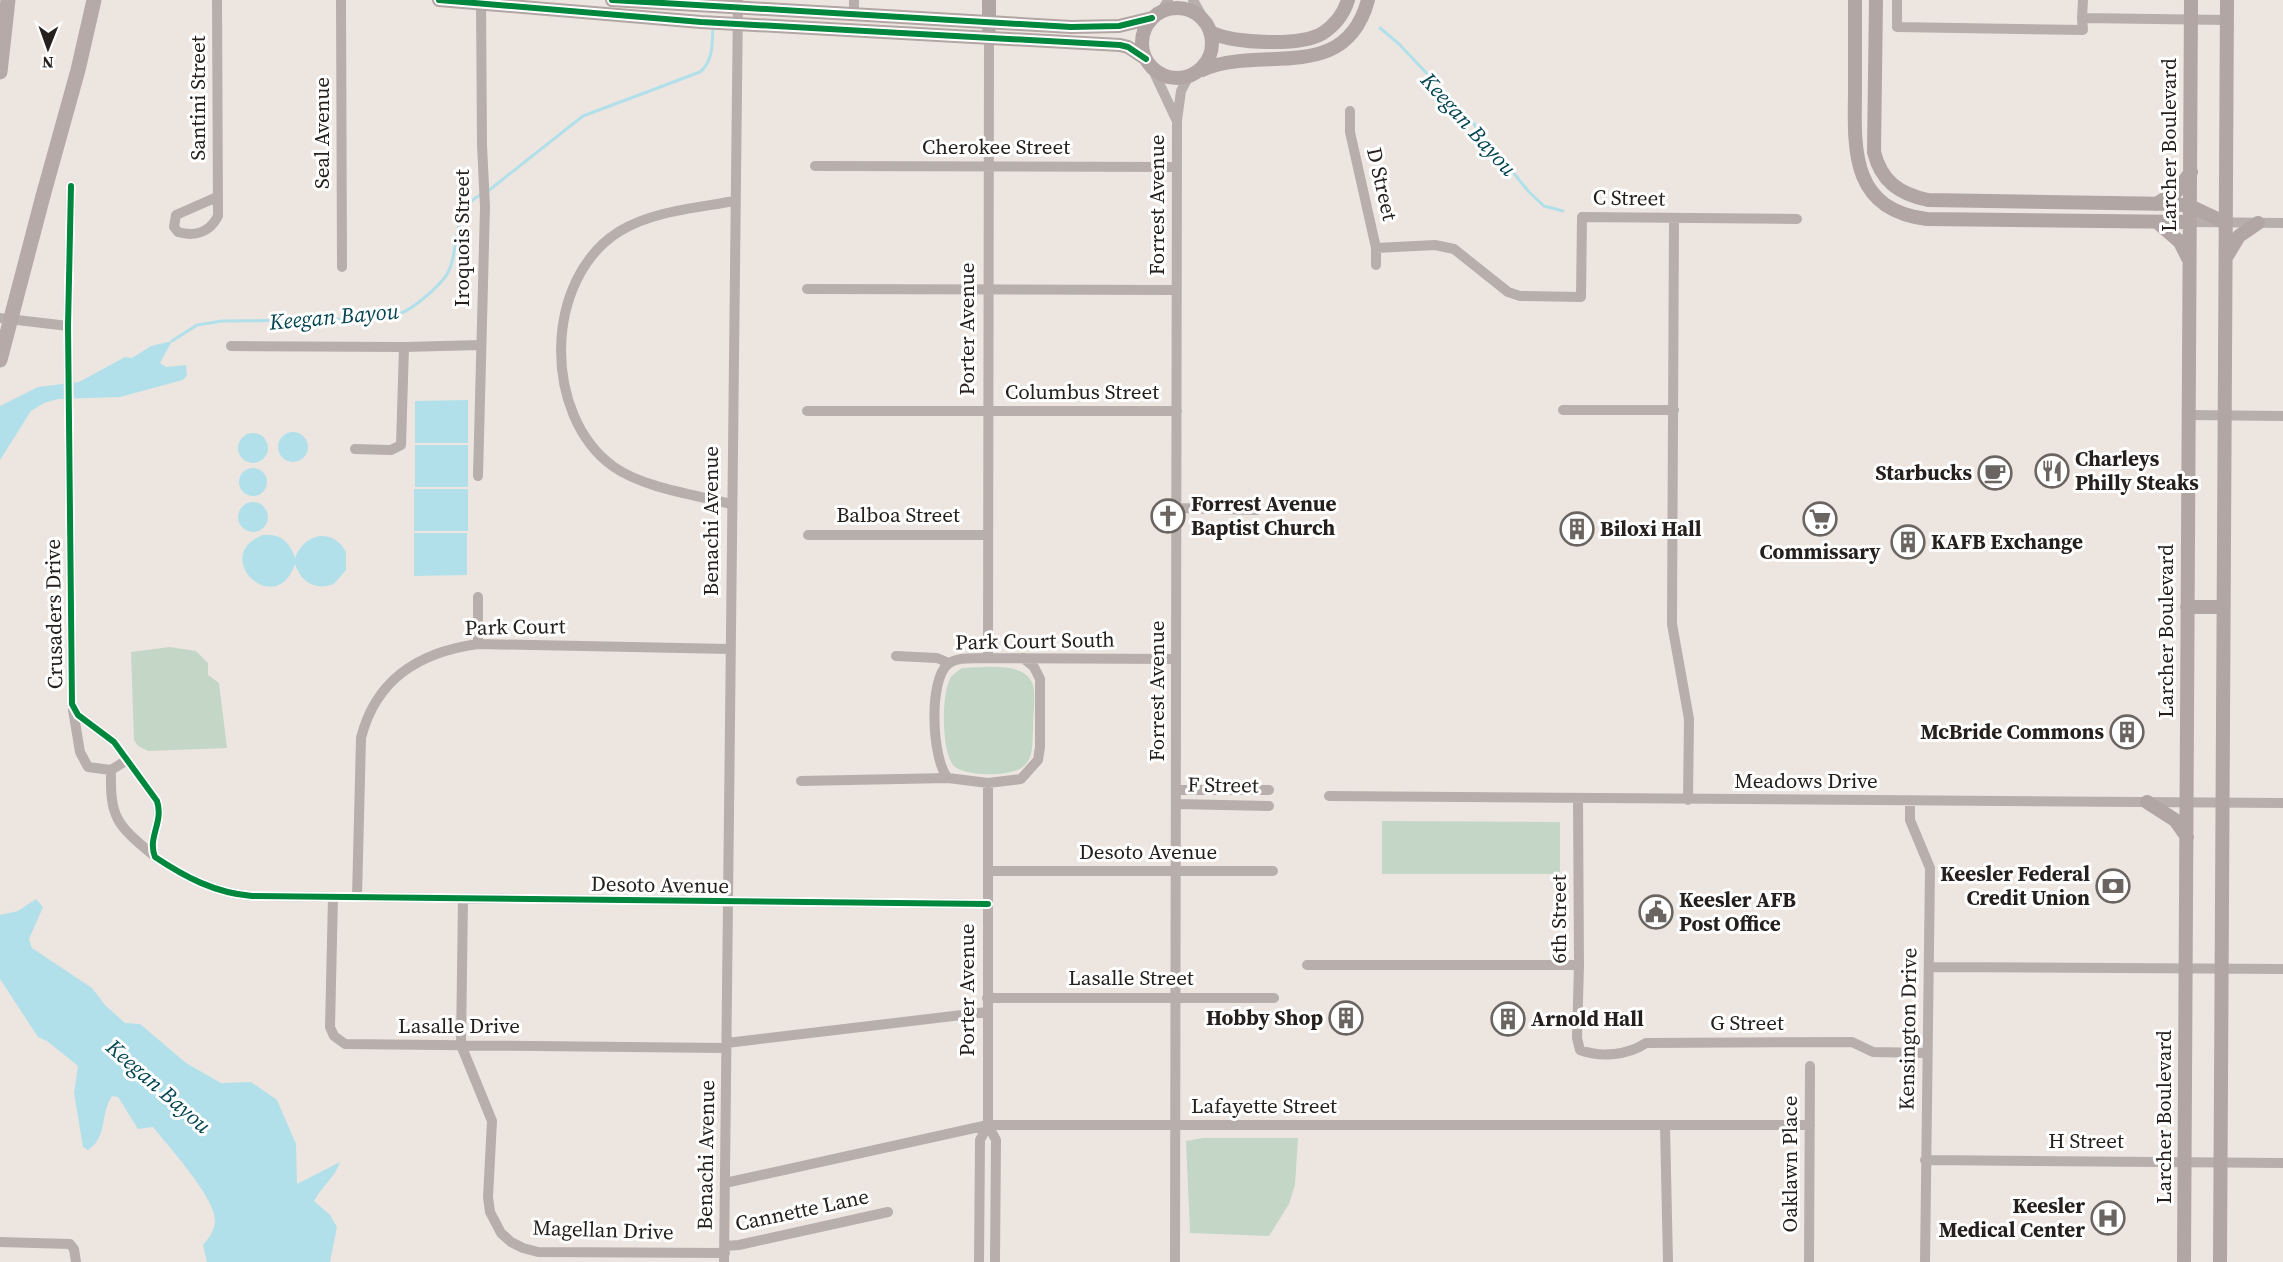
<svg xmlns="http://www.w3.org/2000/svg" width="2283" height="1262" font-family="'Source Serif 4',serif">
  <style>
    .green { fill: #c4d7c6 }
    .water { fill: #b1e0ea }
    .lines { fill: none; stroke-linecap: round; stroke-linejoin: round }
    .stream { stroke: #b1e0ea; stroke-width: 3 }
    .minor { stroke: #b8afac; stroke-width: 10 }
    .major { stroke: #b2a6a4; stroke-width: 14 }
    .highway { stroke: #b6aaa9; stroke-width: 15 }
    .highway-bridge { stroke: #b6aaa9; stroke-width: 15 }
    .cycleway-casing { stroke: #fff; stroke-width: 10 }
    .cycleway { stroke: #00873e; stroke-width: 6 }
    .labels { text-anchor: middle; stroke-width: 6; stroke-linejoin: round; paint-order: stroke }
    .street-label { font-size: 21px; fill: #25201d; stroke: #fff }
    .poi-label { font-size: 21px; font-weight: bold; fill: #25201d; stroke: #fff; text-anchor: start }
    .water-label { font-size: 22px; font-style: italic; fill: #034652; stroke: #fff }
  </style>
  <rect width="100%" height="100%" fill="#ede6e0"/>
  <path class="green" d="M170,647L196,651L208,663V675L219,683L227,748L148,751L138,746L134,740L131,652Z
    M962,668C982,668 1031,659 1034,690C1035,703 1033,718 1033,731C1032,743 1034,757 1024,766C1013,777 965,777 954,766C941,753 941,692 951,677C953,674 958,671 962,668Z
    M1382,821L1560,822V874H1382Z
    M1203,1138H1298L1295,1185L1289,1204L1269,1236L1190,1233L1186,1141Z"/>
  <path class="water" d="M172,341L160,363L166,367L186,365L187,375L183,380L120,397L58,399L44,403L31,411L0,460V406L38,387L79,382L125,357L132,358L151,346Z
    M468,400V443H415V401Z
    M278 447a15 15 0 1 1 30 0a15 15 0 1 1-30 0Z
    M238 448a15 15 0 1 1 30 0a15 15 0 1 1-30 0Z
    M415,445H468V487H415Z
    M239 482a14 14 0 1 1 28 0a14 14 0 1 1-28 0Z
    M414,489H468V531H414Z
    M238 517a15 15 0 1 1 30 0a15 15 0 1 1-30 0Z
    M414,533H467V575L414,576Z
    M263,535C280,533 290,542 295,558C304,533 333,527 346,552V570L334,584C315,591 301,582 295,564C276,621 209,556 263,535Z
    M36,899L43,907L29,939L32,948L92,988L105,1005L125,1023L140,1024L186,1063L221,1083L251,1082L277,1100L296,1144L297,1184L340,1162C334,1179 322,1186 314,1201L330,1215L337,1227L330,1262H207L203,1245C209,1238 215,1230 215,1220C215,1197 168,1146 153,1127L138,1129L118,1097L112,1096C100,1113 108,1137 88,1150L83,1147L74,1093L78,1066L47,1041L38,1037L0,979V915L18,911Z"/>
  <g class="lines">
    <path class="stream" d="M1380,28L1399,44L1469,118L1529,192L1544,206L1563,211
      M488,191L583,116L700,72C714,61 712,42 713,26
      M172,341L197,325L222,321L325,320L399,314C413,309 445,283 450,268C460,241 452,209 482,194"/>
    <path class="minor" d="M217,0L218,216C210,232 195,237 178,232L174,227L176,215L217,197
      M341,0L342,267
      M1193,0L1203,18
      M1897,0V27L2083,30L2082,18L2227,20
      M1162,11L1168,0
      M854,13V0
      M2082,18L2083,0
      M1152,68L1176,119
      M1350,111V132L1376,248V265
      M815,166L1176,167
      M71,186L68,326L72,704L78,715L114,742L157,801C164,823 147,837 155,857C185,877 215,893 252,896L988,904
      M1674,218L1672,624L1689,719L1688,800
      M2190,222L2283,223
      M1376,248L1435,245L1454,249L1508,292L1520,296L1581,297L1582,217L1797,219
      M807,289L1176,290
      M0,318L68,326
      M231,346L404,347L480,345
      M1563,410H1674
      M807,411H1177
      M2188,415L2283,416
      M355,449L391,450L401,445L404,347
      M478,476L485,207L482,145L481,0
      M731,504C696,495 644,488 614,467C542,416 543,278 620,231C653,211 697,208 734,201
      M1176,508L1257,510
      M808,535H987
      M478,644V597
      M896,656L937,658L949,663
      M988,658L989,36
      M73,710L80,752L88,767L111,770L127,760
      M111,770C110,818 116,824 153,855
      M948,778C932,761 928,680 948,664C958,656 975,659 988,658L1176,659
      M801,781L948,778L988,783L1021,779L1038,760L1040,747V679L1034,667L1023,658
      M988,783V1125L996,1140L995,1262
      M1176,790H1269
      M1329,796L2283,803
      M1578,799L1579,965L1577,1038L1580,1050C1601,1058 1628,1055 1646,1043L1852,1042L1873,1052L1927,1053
      M1910,801V820L1930,868L1925,1262
      M1176,804L1269,806
      M988,871H1273
      M333,897L330,1027L334,1036L345,1044L726,1048
      M357,897L361,738C376,679 419,652 478,644L730,649
      M463,899L461,1045L492,1121L488,1197L490,1212L501,1233L511,1242L523,1248L538,1252L725,1253
      M1307,965H1579
      M1929,967L2283,969
      M987,998H1274
      M727,1043L987,1012
      M1665,1125L1668,1262
      M1925,1160L2283,1163
      M725,1183L988,1125H1810
      M0,1242L70,1244L74,1249L76,1262
      M725,1246L739,1245L888,1212
      M724,1262L738,0
      M979,1262L980,1140L988,1125
      M1175,1262L1177,120L1181,91L1189,76
      M1809,1262L1810,1066"/>
    <path class="major" d="M439,0L701,22L1120,45L1128,47L1146,59
      M612,0L1071,27L1119,26L1152,18
      M1855,0C1855,31 1855,62 1855,93C1854,152 1852,210 1927,219L2190,222
      M1876,0L1874,152C1881,181 1899,194 1928,200L2174,204L2190,206L2226,223
      M1142 43a35 35 0 1 1 70 0a35 35 0 1 1-70 0Z
      M989,28V0
      M1212,33C1235,43 1300,47 1323,33C1335,25 1344,13 1348,0
      M1202,70C1261,44 1345,86 1368,0
      M2156,204L2176,192L2191,172
      M2157,222L2180,242L2188,258
      M2227,256L2239,236L2258,223
      M2187,607H2223
      M2147,802L2175,820L2187,837
      M2184,1262L2191,0
      M2220,1262L2227,0"/>
    <path class="highway" d="M0,72L8,0
      M43,196L78,70L94,0"/>
    <path class="highway-bridge" d="M0,360L43,196"/>
    <g class="cycleway-casing">
      <path id="cycleway" d="M439,0L701,22L1120,45L1128,47L1146,59
        M612,0L1071,27L1119,26L1152,18
        M71,186L68,326L72,704L78,715L114,742L157,801C164,823 147,837 155,857C185,877 215,893 252,896L988,904"/>
    </g>
    <use href="#cycleway" class="cycleway"/>
  </g>
  <defs>
    <g id="restaurant-ring" transform="scale(1.725)"><circle r="9.5" fill="#fff" stroke="#6b6561" stroke-width="1.5"/><path d="M-5-6h1v4h1v-4h1v4h1v-4h1v5L-1.5 .5V6h-2V.5L-5-1ZM5-6V6H3V1.5H1.5Q1.5-4 5-6Z" fill="#6b6561"/></g>
    <g id="cafe-ring" transform="scale(1.725)"><circle r="9.5" fill="#fff" stroke="#6b6561" stroke-width="1.5"/><path d="M-5.5-4.5H6V0H3Q3 3.5 0 3.5H-2.5Q-5.5 3.5-5.5 0ZM3-3.2v2h1.7v-2ZM-6 4.5H4V6H-6Z" fill="#6b6561"/></g>
    <g id="church-ring" transform="scale(1.725)"><circle r="9.5" fill="#fff" stroke="#6b6561" stroke-width="1.5"/><path d="M-1.2-6h2.4v3.5h3.3v2.4h-3.3V6h-2.4V-.1h-3.3v-2.4h3.3Z" fill="#6b6561"/></g>
    <g id="supermarket-ring" transform="scale(1.725)"><circle r="9.5" fill="#fff" stroke="#6b6561" stroke-width="1.5"/><path d="M-6-5.5h2.5l.6 2H6L4.5 2H-2.5L-4.4-4H-6ZM-1.5 3.2a1.3 1.3 0 1 0 .1 0ZM3 3.2a1.3 1.3 0 1 0 .1 0Z" fill="#6b6561"/></g>
    <g id="building-ring" transform="scale(1.725)"><circle r="9.5" fill="#fff" stroke="#6b6561" stroke-width="1.5"/><path d="M-4-6H4V6H1V3H-1V6H-4ZM-2.5-4.3h1.7v1.8h-1.7ZM.8-4.3h1.7v1.8H.8ZM-2.5-1h1.7V.8h-1.7ZM.8-1h1.7V.8H.8Z" fill="#6b6561"/></g>
    <g id="bank-ring" transform="scale(1.725)"><circle r="9.5" fill="#fff" stroke="#6b6561" stroke-width="1.5"/><path d="M-6-4H6V4H-6ZM0-2.3a2.3 2.3 0 1 0 0 4.6a2.3 2.3 0 1 0 0-4.6Z" fill="#6b6561"/></g>
    <g id="civic-ring" transform="scale(1.725)"><circle r="9.5" fill="#fff" stroke="#6b6561" stroke-width="1.5"/><path d="M-.6-6.5H3V-4.5H.6V-3L4-1V1h2V6H-6V1h2V-1L-.6-3ZM-1.2 2.5V6h2.4V2.5Z" fill="#6b6561"/></g>
    <g id="hospital-ring" transform="scale(1.725)"><circle r="9.5" fill="#fff" stroke="#6b6561" stroke-width="1.5"/><path d="M-5-5h3v3.5h4V-5h3V5h-3V1.5h-4V5h-3Z" fill="#6b6561"/></g>
  </defs>
  <g fill-rule="evenodd">
    <use href="#restaurant-ring" x="2052" y="471"/>
    <use href="#cafe-ring" x="1995" y="473"/>
    <use href="#church-ring" x="1168" y="516"/>
    <use href="#supermarket-ring" x="1820" y="519"/>
    <use href="#building-ring" x="1577" y="529"/>
    <use href="#building-ring" x="1908" y="542"/>
    <use href="#building-ring" x="2127" y="732"/>
    <use href="#bank-ring" x="2113" y="886"/>
    <use href="#civic-ring" x="1656" y="912"/>
    <use href="#building-ring" x="1346" y="1018"/>
    <use href="#building-ring" x="1508" y="1019"/>
    <use href="#hospital-ring" x="2108" y="1218"/>
  </g>
  <g class="labels">
    <g class="street-label">
      <text transform="translate(198 98) rotate(-90)" y="7">Santini Street</text>
      <text transform="translate(322 133) rotate(-90)" y="7">Seal Avenue</text>
      <text transform="translate(2169 145) rotate(-90)" y="7">Larcher Boulevard</text>
      <text x="996" y="154">Cherokee Street</text>
      <text transform="translate(1382 184) rotate(77)" y="7">D Street</text>
      <text transform="translate(1629 198) rotate(1)" y="7">C Street</text>
      <text transform="translate(1157 205) rotate(-90)" y="7">Forrest Avenue</text>
      <text transform="translate(462 238) rotate(-90)" y="7">Iroquois Street</text>
      <text transform="translate(967 329) rotate(-90)" y="7">Porter Avenue</text>
      <text x="1082" y="399">Columbus Street</text>
      <text x="898" y="522">Balboa Street</text>
      <text transform="translate(711 521) rotate(-90)" y="7">Benachi Avenue</text>
      <text transform="translate(54 614) rotate(-91)" y="7">Crusaders Drive</text>
      <text transform="translate(515 627) rotate(-1)" y="7">Park Court</text>
      <text transform="translate(2166 631) rotate(-90)" y="7">Larcher Boulevard</text>
      <text transform="translate(1035 641) rotate(-1)" y="7">Park Court South</text>
      <text transform="translate(1157 691) rotate(-90)" y="7">Forrest Avenue</text>
      <text x="1806" y="788">Meadows Drive</text>
      <text transform="translate(1223 785) rotate(1)" y="7">F Street</text>
      <text x="1148" y="859">Desoto Avenue</text>
      <text transform="translate(660 885) rotate(1)" y="7">Desoto Avenue</text>
      <text transform="translate(1559 919) rotate(-90)" y="7">6th Street</text>
      <text x="1131" y="985">Lasalle Street</text>
      <text transform="translate(967 990) rotate(-90)" y="7">Porter Avenue</text>
      <text x="1747" y="1030">G Street</text>
      <text x="459" y="1033">Lasalle Drive</text>
      <text transform="translate(1908 1029) rotate(-89)" y="7">Kensington Drive</text>
      <text x="1264" y="1113">Lafayette Street</text>
      <text transform="translate(2164 1117) rotate(-90)" y="7">Larcher Boulevard</text>
      <text x="2086" y="1148">H Street</text>
      <text transform="translate(706 1155) rotate(-89)" y="7">Benachi Avenue</text>
      <text transform="translate(1790 1164) rotate(-90)" y="7">Oaklawn Place</text>
      <text transform="translate(802 1210) rotate(-12)" y="7">Cannette Lane</text>
      <text transform="translate(603 1230) rotate(2)" y="7">Magellan Drive</text>
    </g>
    <g class="poi-label">
      <text x="2075" y="466">Charleys<tspan x="2075" dy="24">Philly Steaks</tspan></text>
      <text x="1972" y="480" text-anchor="end">Starbucks</text>
      <text x="1191" y="511">Forrest Avenue<tspan x="1191" dy="24">Baptist Church</tspan></text>
      <text x="1600" y="536">Biloxi Hall</text>
      <text x="1931" y="549">KAFB Exchange</text>
      <text x="1820" y="559" text-anchor="middle">Commissary</text>
      <text x="2104" y="739" text-anchor="end">McBride Commons</text>
      <text x="2090" y="881" text-anchor="end">Keesler Federal<tspan x="2090" dy="24">Credit Union</tspan></text>
      <text x="1679" y="907">Keesler AFB<tspan x="1679" dy="24">Post Office</tspan></text>
      <text x="1323" y="1025" text-anchor="end">Hobby Shop</text>
      <text x="1531" y="1026">Arnold Hall</text>
      <text x="2085" y="1213" text-anchor="end">Keesler<tspan x="2085" dy="24">Medical Center</tspan></text>
    </g>
    <g class="water-label">
      <text transform="translate(1469 124) rotate(48)" y="8">Keegan Bayou</text>
      <text transform="translate(334 316) rotate(-5)" y="8">Keegan Bayou</text>
      <text transform="translate(159 1086) rotate(41)" y="8">Keegan Bayou</text>
    </g>
  </g>
  <g transform="translate(48 48) rotate(181)" stroke="#ffffff" stroke-width="4.5" paint-order="stroke">
  <path d="M0-4.5L10 22L0 15L-10 22Z" fill="#25201d"/>
  <text y="-9" font-size="16" font-weight="bold" text-anchor="middle" fill="#25201d">N</text>
  </g>
</svg>
